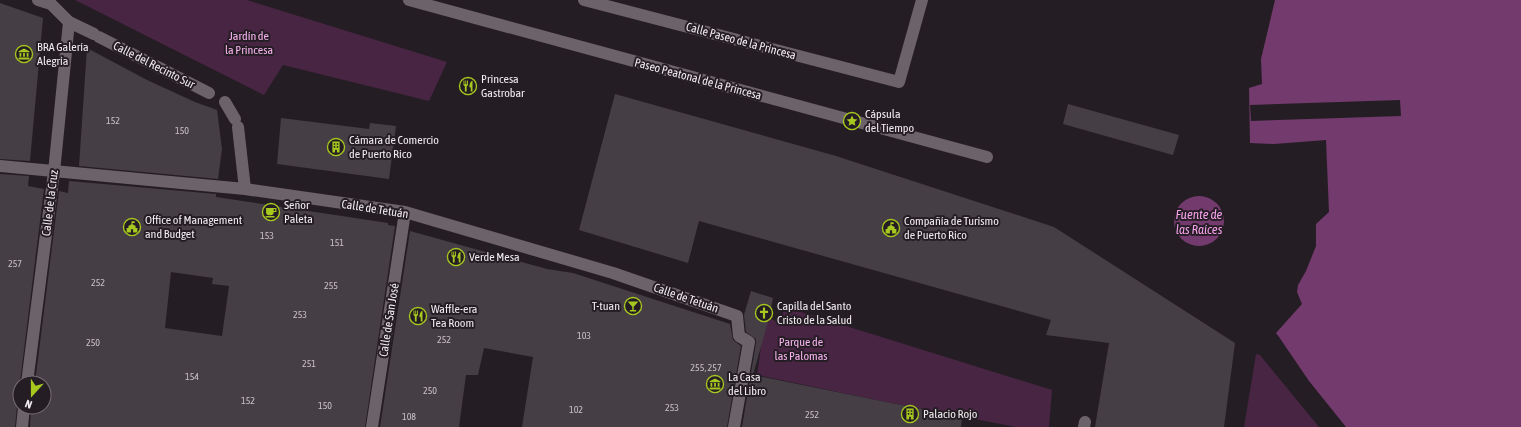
<svg xmlns="http://www.w3.org/2000/svg" width="1521" height="427" font-family="'Asap Condensed',sans-serif">
  <style>
    .green { fill: #472543 }
    .water { fill: #733a6d }
    .pier { fill: #251d24 }
    .building { fill: #463e45; fill-rule: evenodd }
    .lines { fill: none; stroke-linecap: round; stroke-linejoin: round }
    .minor { stroke: #6c626a; stroke-width: 12 }
    .labels { text-anchor: middle; stroke-width: 4; stroke-linejoin: round; paint-order: stroke }
    .number-label { font-size: 10px; fill: #c6c0c4 }
    .park-label { font-size: 12px; fill: #f8b4ef; stroke: #251d24 }
    .street-label { font-size: 12px; fill: #f0ebef; stroke: #251d24 }
    .poi-label { font-size: 12px; fill: #f0ebef; stroke: #251d24; text-anchor: start }
    .water-label { font-size: 13px; font-style: italic; fill: #f6a1eb; stroke: #251d24 }
  </style>
  <rect width="100%" height="100%" fill="#251d24"/>
  <path class="green" d="M75,0H247L447,62L429,101L283,65L264,95Z
    M785,307L1052,390L1049,427H1016L876,400L757,375L762,340L768,318L779,322Z
    M1256,354L1260,355L1319,427H1244Z"/>
  <path class="water" d="M1275,0H1521V427H1346L1309,381L1279,337L1276,333L1302,304L1297,292L1298,285L1306,271L1316,246V224L1329,212L1326,140L1274,144L1250,143L1249,88L1262,84L1261,59Z
    M1174 221a25 25 0 1 1 50 0a25 25 0 1 1-50 0Z"/>
  <path class="pier" d="M1400,100L1401,116L1251,121L1250,105Z"/>
  <path class="building" d="M0,3L43,18L30,161L0,159Z
    M87,48L147,80L195,102L217,110L222,149L218,179L79,166Z
    M615,94L836,156L1054,227L1235,343L1224,427H1095L1109,343L1046,335L1051,320L699,221L688,263L579,230Z
    M1068,104L1179,135L1173,155L1063,124Z
    M281,118L369,129L370,123L396,126L389,179L277,164Z
    M0,174L29,176L28,186L44,189L20,382V401L17,406L15,427H0Z
    M69,181L216,194V197L388,223V225L395,226L365,427H30L31,407H44V383H35L59,191L68,193ZM171,272L213,278L212,284L229,286L222,336L165,328Z
    M410,231L547,269L573,273L730,324L733,340L741,346L727,427H522L533,357L484,348L478,375H466L459,427H380Z
    M751,291L773,298L769,318L753,375L876,400L962,417L961,427H742L756,343V339L746,332L744,315Z"/>
  <g class="lines">
    <path class="minor" d="M38,0L51,4L69,22L94,34
      M409,0L987,157
      M584,0L899,82L922,0
      M99,37L209,93
      M225,102L235,119
      M238,127L245,189
      M0,166L245,189L405,212L613,273L737,316L739,336L749,342L734,427
      M27,383L54,172L69,22
      M22,427L24,407
      M372,427L405,212
      M1084,427L1085,422"/>
  </g>
  <defs>
    <g id="museum-ring" transform="scale(0.9)"><circle r="9.5" fill="#251d24" stroke="#a7c81f" stroke-width="1.5"/><path d="M0-6L6-3V-2H-6V-3ZM-5-1h2V3h-2ZM-1-1h2V3h-2ZM3-1h2V3H3ZM-6 4H6V6H-6Z" fill="#a7c81f"/></g>
    <g id="restaurant-ring" transform="scale(0.9)"><circle r="9.5" fill="#251d24" stroke="#a7c81f" stroke-width="1.5"/><path d="M-5-6h1v4h1v-4h1v4h1v-4h1v5L-1.5 .5V6h-2V.5L-5-1ZM5-6V6H3V1.5H1.5Q1.5-4 5-6Z" fill="#a7c81f"/></g>
    <g id="sight-ring" transform="scale(0.9)"><circle r="9.5" fill="#251d24" stroke="#a7c81f" stroke-width="1.5"/><path d="M0-6L1.8-2.2L6-1.7L2.9 1.2L3.7 5.4L0 3.3L-3.7 5.4L-2.9 1.2L-6-1.7L-1.8-2.2Z" fill="#a7c81f"/></g>
    <g id="building-ring" transform="scale(0.9)"><circle r="9.5" fill="#251d24" stroke="#a7c81f" stroke-width="1.5"/><path d="M-4-6H4V6H1V3H-1V6H-4ZM-2.5-4.3h1.7v1.8h-1.7ZM.8-4.3h1.7v1.8H.8ZM-2.5-1h1.7V.8h-1.7ZM.8-1h1.7V.8H.8Z" fill="#a7c81f"/></g>
    <g id="cafe-ring" transform="scale(0.9)"><circle r="9.5" fill="#251d24" stroke="#a7c81f" stroke-width="1.5"/><path d="M-5.5-4.5H6V0H3Q3 3.5 0 3.5H-2.5Q-5.5 3.5-5.5 0ZM3-3.2v2h1.7v-2ZM-6 4.5H4V6H-6Z" fill="#a7c81f"/></g>
    <g id="civic-ring" transform="scale(0.9)"><circle r="9.5" fill="#251d24" stroke="#a7c81f" stroke-width="1.5"/><path d="M-.6-6.5H3V-4.5H.6V-3L4-1V1h2V6H-6V1h2V-1L-.6-3ZM-1.2 2.5V6h2.4V2.5Z" fill="#a7c81f"/></g>
    <g id="bar-ring" transform="scale(0.9)"><circle r="9.5" fill="#251d24" stroke="#a7c81f" stroke-width="1.5"/><path d="M-6-5H6L.8 .8V4.5H3.5V6h-7V4.5H-.8V.8Z" fill="#a7c81f"/></g>
    <g id="church-ring" transform="scale(0.9)"><circle r="9.5" fill="#251d24" stroke="#a7c81f" stroke-width="1.5"/><path d="M-1.2-6h2.4v3.5h3.3v2.4h-3.3V6h-2.4V-.1h-3.3v-2.4h3.3Z" fill="#a7c81f"/></g>
  </defs>
  <g fill-rule="evenodd">
    <use href="#museum-ring" x="24" y="54"/>
    <use href="#restaurant-ring" x="468" y="86"/>
    <use href="#sight-ring" x="852" y="121"/>
    <use href="#building-ring" x="336" y="147"/>
    <use href="#cafe-ring" x="271" y="212"/>
    <use href="#civic-ring" x="132" y="227"/>
    <use href="#civic-ring" x="891" y="228"/>
    <use href="#restaurant-ring" x="456" y="257"/>
    <use href="#bar-ring" x="633" y="306"/>
    <use href="#church-ring" x="764" y="313"/>
    <use href="#restaurant-ring" x="418" y="316"/>
    <use href="#museum-ring" x="715" y="384"/>
    <use href="#building-ring" x="910" y="414"/>
  </g>
  <g class="labels">
    <g class="number-label">
      <text x="113" y="124">152</text>
      <text x="182" y="134">150</text>
      <text x="267" y="239">153</text>
      <text x="337" y="246">151</text>
      <text x="15" y="267">257</text>
      <text x="98" y="286">252</text>
      <text x="331" y="289">255</text>
      <text x="300" y="318">253</text>
      <text x="584" y="339">103</text>
      <text x="444" y="343">252</text>
      <text x="93" y="346">250</text>
      <text x="309" y="367">251</text>
      <text x="706" y="371">255, 257</text>
      <text x="192" y="380">154</text>
      <text x="430" y="394">250</text>
      <text x="248" y="404">152</text>
      <text x="325" y="409">150</text>
      <text x="672" y="411">253</text>
      <text x="576" y="413">102</text>
      <text x="812" y="418">252</text>
      <text x="409" y="420">108</text>
    </g>
    <g class="park-label">
      <text x="249" y="40">Jardín de<tspan x="249" dy="14">la Princesa</tspan></text>
      <text x="801" y="346">Parque de<tspan x="801" dy="14">las Palomas</tspan></text>
    </g>
    <g class="street-label">
      <text transform="translate(741 41) rotate(15)" y="4">Calle Paseo de la Princesa</text>
      <text transform="translate(154 65) rotate(27)" y="4">Calle del Recinto Sur</text>
      <text transform="translate(698 79) rotate(15)" y="4">Paseo Peatonal de la Princesa</text>
      <text transform="translate(50 203) rotate(-83)" y="4">Calle de la Cruz</text>
      <text transform="translate(375 209) rotate(9)" y="4">Calle de Tetuán</text>
      <text transform="translate(686 298) rotate(19)" y="4">Calle de Tetuán</text>
      <text transform="translate(389 320) rotate(-81)" y="4">Calle de San José</text>
    </g>
    <g class="poi-label">
      <text x="37" y="51">BRA Galería<tspan x="37" dy="14">Alegría</tspan></text>
      <text x="481" y="83">Princesa<tspan x="481" dy="14">Gastrobar</tspan></text>
      <text x="865" y="118">Cápsula<tspan x="865" dy="14">del Tiempo</tspan></text>
      <text x="349" y="144">Cámara de Comercio<tspan x="349" dy="14">de Puerto Rico</tspan></text>
      <text x="284" y="209">Señor<tspan x="284" dy="14">Paleta</tspan></text>
      <text x="145" y="224">Office of Management<tspan x="145" dy="14">and Budget</tspan></text>
      <text x="904" y="225">Compañía de Turismo<tspan x="904" dy="14">de Puerto Rico</tspan></text>
      <text x="469" y="261">Verde Mesa</text>
      <text x="620" y="310" text-anchor="end">T-tuan</text>
      <text x="777" y="310">Capilla del Santo<tspan x="777" dy="14">Cristo de la Salud</tspan></text>
      <text x="431" y="313">Waffle-era<tspan x="431" dy="14">Tea Room</tspan></text>
      <text x="728" y="381">La Casa<tspan x="728" dy="14">del Libro</tspan></text>
      <text x="923" y="418">Palacio Rojo</text>
    </g>
    <g class="water-label">
      <text x="1199" y="219">Fuente de<tspan x="1199" dy="15">las Raíces</tspan></text>
    </g>
  </g>
  <g transform="translate(32 395) rotate(201)"><circle r="19" fill="#251d24" stroke="#766f75"/>
  <path d="M0-3L7 15L0 10L-7 15Z" fill="#a7c81f"/>
  <text y="-6" font-size="11" font-weight="bold" text-anchor="middle" fill="#f0ebef">N</text>
  </g>
</svg>
